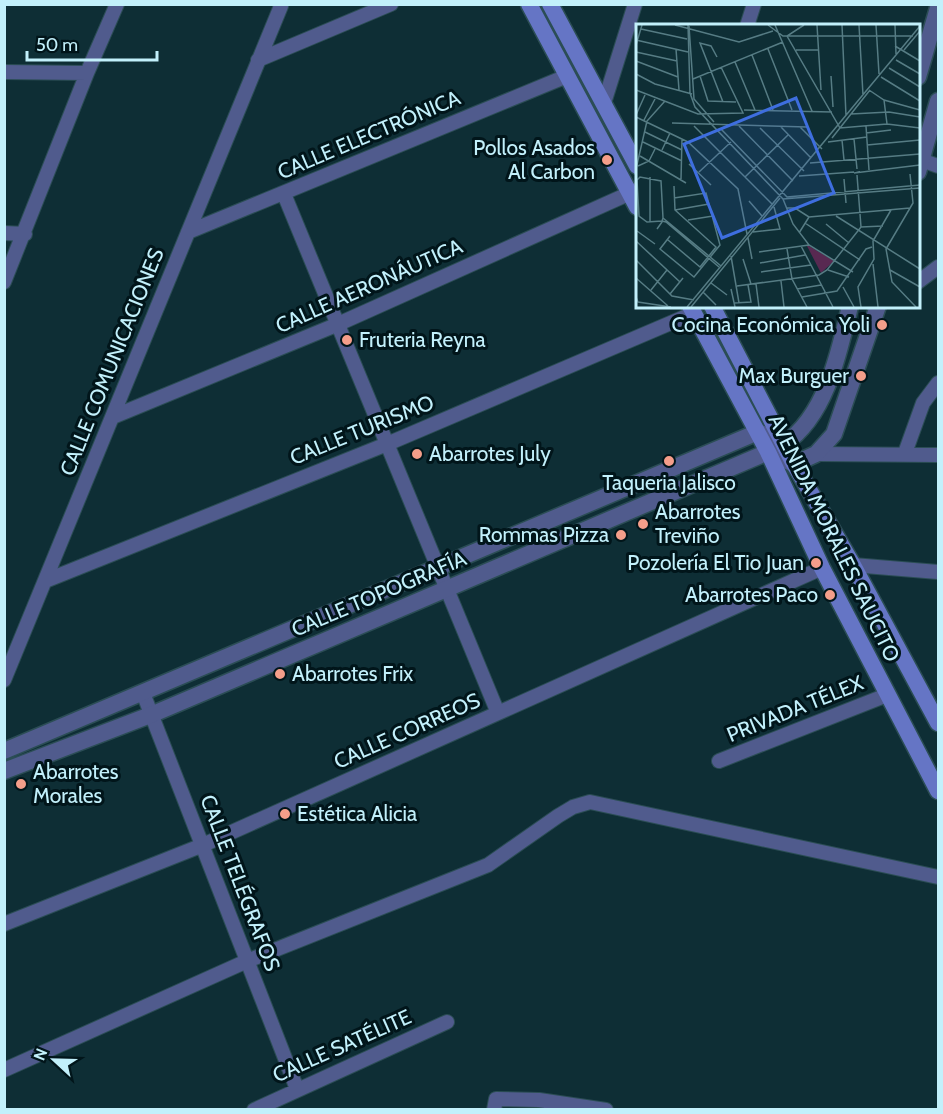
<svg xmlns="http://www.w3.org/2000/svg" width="943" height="1114" font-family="Cabin,sans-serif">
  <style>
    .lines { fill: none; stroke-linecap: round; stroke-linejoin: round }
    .minor-casing { stroke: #2b4d55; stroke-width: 16 }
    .tertiary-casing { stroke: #2b4d55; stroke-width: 19 }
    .secondary-casing { stroke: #2b4d55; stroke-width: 19 }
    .minor { stroke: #505b8d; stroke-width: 14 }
    .tertiary { stroke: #505b8d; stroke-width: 16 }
    .secondary { stroke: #6575c5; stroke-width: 16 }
    .poi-dot { fill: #f49e8a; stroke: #01151a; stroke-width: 2 }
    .labels { text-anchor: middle; stroke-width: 6; stroke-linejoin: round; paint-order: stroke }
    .street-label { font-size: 21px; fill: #c2f0fb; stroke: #01151a }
    .poi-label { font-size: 21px; fill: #c2f0fb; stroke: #01151a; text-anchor: end }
    .inset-road { fill: none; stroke: #567c84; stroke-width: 1.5 }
    .view { fill: #3e6edf; fill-opacity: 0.15; stroke: #3e6edf; stroke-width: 3 }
    .inset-edge { fill: none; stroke: #c2f0fb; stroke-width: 3 }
  </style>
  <rect width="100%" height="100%" fill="#0e2e35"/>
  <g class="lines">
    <g class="minor-casing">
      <path id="minor" d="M747,26L754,4
        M258,60L391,4
        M4,72L87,73
        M604,103L635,4
        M921,160L938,166
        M284,194L498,713
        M188,232L567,76
        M4,233L25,234
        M4,282L87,73L117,4
        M918,282L938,267
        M115,416L336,325L637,190
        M905,453L923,403L938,383
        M816,454L938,455
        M853,565L938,572
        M45,581L387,444L694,313
        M4,680L281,6
        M143,693L297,1089
        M719,761L887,695
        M4,924L203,845L822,568
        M4,1070L247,961L488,865L558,816L573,807L590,802L938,877
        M254,1110L447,1022
        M494,1110L496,1099L539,1100L606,1110"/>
    </g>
    <g class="tertiary-casing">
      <path id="tertiary" d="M918,77L938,8
        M918,172L938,101
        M4,751L758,432L784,444C826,416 839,353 850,306
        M4,771L153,714L768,452L794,464L816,454L834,434L878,306"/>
    </g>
    <g class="secondary-casing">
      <path id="secondary" d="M529,4L637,207
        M550,4L637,166
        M690,306L768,452L822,568L938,791
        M712,306L794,464L853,565L938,723"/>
    </g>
    <use href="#minor" class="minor"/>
    <use href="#tertiary" class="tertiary"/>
    <use href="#secondary" class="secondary"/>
  </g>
  <g class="poi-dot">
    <circle cx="607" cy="160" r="6"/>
    <circle cx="882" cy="325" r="6"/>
    <circle cx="347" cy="340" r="6"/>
    <circle cx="861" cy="376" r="6"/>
    <circle cx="417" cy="454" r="6"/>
    <circle cx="669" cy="461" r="6"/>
    <circle cx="643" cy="524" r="6"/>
    <circle cx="621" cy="535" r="6"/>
    <circle cx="816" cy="563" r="6"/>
    <circle cx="830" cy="595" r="6"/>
    <circle cx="280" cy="674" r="6"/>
    <circle cx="21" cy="784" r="6"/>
    <circle cx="285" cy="814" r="6"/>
  </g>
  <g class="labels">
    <g class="street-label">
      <text transform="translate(369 135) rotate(-23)" y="7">CALLE ELECTRÓNICA</text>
      <text transform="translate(369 286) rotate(-24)" y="7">CALLE AERONÁUTICA</text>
      <text transform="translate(112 362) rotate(-68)" y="7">CALLE COMUNICACIONES</text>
      <text transform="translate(362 430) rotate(-22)" y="7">CALLE TURISMO</text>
      <text transform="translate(834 538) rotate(64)" y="7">AVENIDA MORALES SAUCITO</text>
      <text transform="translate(379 594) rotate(-23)" y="7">CALLE TOPOGRAFÍA</text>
      <text transform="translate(795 709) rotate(-22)" y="7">PRIVADA TÉLEX</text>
      <text transform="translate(407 731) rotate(-24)" y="7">CALLE CORREOS</text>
      <text transform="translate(240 883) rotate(69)" y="7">CALLE TELÉGRAFOS</text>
      <text transform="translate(342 1046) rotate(-24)" y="7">CALLE SATÉLITE</text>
    </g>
    <g class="poi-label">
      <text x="595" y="155">Pollos Asados<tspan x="595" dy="24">Al Carbon</tspan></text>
      <text x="870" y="332">Cocina Económica Yoli</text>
      <text x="359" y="347" text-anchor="start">Fruteria Reyna</text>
      <text x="849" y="383">Max Burguer</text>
      <text x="429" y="461" text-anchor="start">Abarrotes July</text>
      <text x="669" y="490" text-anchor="middle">Taqueria Jalisco</text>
      <text x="655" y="519" text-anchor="start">Abarrotes<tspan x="655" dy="24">Treviño</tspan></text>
      <text x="609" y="542">Rommas Pizza</text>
      <text x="804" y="570">Pozolería El Tio Juan</text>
      <text x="818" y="602">Abarrotes Paco</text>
      <text x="292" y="681" text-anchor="start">Abarrotes Frix</text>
      <text x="33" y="779" text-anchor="start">Abarrotes<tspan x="33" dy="24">Morales</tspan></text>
      <text x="297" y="821" text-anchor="start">Estética Alicia</text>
    </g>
  </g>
  <g transform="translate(636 24)">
    <rect width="284" height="284" fill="#0e2e35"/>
    <path d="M171,222H173L198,237L185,249Z" fill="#582951"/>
    <path class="inset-road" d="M39,1L103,18L137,7M52,1L54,69L59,83L147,175L284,164M132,1L147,12H277M139,1L176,87M168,1L151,12L204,104L251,100L284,104M181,1L185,66M206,1L210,92M223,1L227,71M240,1L243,50M259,1L260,30M53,2L58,75L78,98M5,5L51,15M0,16L52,28M0,21L6,1M259,22L284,37M40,25L43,66M132,25L156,86M160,26H182M268,26L284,7M0,28L41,37M116,31L137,86M81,33L75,22L64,19L87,78M260,36L284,50M0,37L42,53M99,38L119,86M253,44L284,63M0,50L19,60L56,70M64,52L72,77L100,78M195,52L197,83M245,53L284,77M57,55L147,18M0,66L62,90L107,89L85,43M233,66L248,76L284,86M248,76L251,100M108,86L196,88M215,90L253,88L284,93M0,91L9,71M0,93L52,118L102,165L111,210M8,96L19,75M36,99L171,103M58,102L136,180M103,102L157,157M230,102L233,146M145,103L175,134M164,103L186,125M124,104L168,147M85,105L151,173L284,161M9,108L46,126M230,109L255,106M196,114L234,66M218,115L221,145M206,116L208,136M7,118L46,137M192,118L231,113M231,121L284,116M26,126L34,109M4,132L50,159M174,139L284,130M53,140L75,161M2,142L13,137L19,125M0,145L11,97L29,77M63,148L95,118M224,148L218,149L284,141M274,150L277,179L250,225L256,258L280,283M163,152L218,148M14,153V198M109,153L152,111M45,155L46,115M208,155L210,179M147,175L157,200L173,221L217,248M113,177L126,192M151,184H159L173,193M39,186L73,180M200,192L284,245M173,193L274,184M27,194L85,242M52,196L77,192M169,199L224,236M190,200L213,219M225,203L247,202M21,205L26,198V197L27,194L25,157L4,153L1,156L3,192L11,198L26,197L30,198L83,243M1,207L19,220M117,208L144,205L138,183M163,209L173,193M34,212L24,225L58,253L84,221L70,169L38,174M112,214L116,235M32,216L64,243L80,223L39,186L38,162M0,217L44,258M165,222L197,283M151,225L156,255L171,283M123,228L173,221M95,232L103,279M107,235L115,260M0,236L36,272L58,276M124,239L169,231M237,240L242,283M192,246L213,253M254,246L284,263M125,248L175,241M0,254L32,282M145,257L148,283M75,259L91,271M120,260L123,283M101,262L183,251L191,246L225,203L221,151M207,263L218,283M95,265L99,283M161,265L185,261M15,266L31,246M67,268L80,281M34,270L47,254M0,273L2,278L35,283M166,273L201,267L230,225L236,223M98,279L115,278L112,261M51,283L284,2M55,283L144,174M225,283L222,263L238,235L237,217L255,186"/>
    <path class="view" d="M160,74L198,169L86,214L48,120Z"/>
    <rect width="284" height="284" class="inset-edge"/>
  </g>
  <rect width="943" height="1114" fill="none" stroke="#c2f0fb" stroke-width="12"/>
  <g transform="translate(54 1060) rotate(292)" stroke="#01151a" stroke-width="4.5" paint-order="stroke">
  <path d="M0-4.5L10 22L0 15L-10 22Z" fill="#c2f0fb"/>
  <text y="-9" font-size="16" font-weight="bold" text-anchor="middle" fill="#c2f0fb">N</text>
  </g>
  <path d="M27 51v9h130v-9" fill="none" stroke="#c2f0fb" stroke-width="3"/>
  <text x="36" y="51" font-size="18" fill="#c2f0fb" stroke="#01151a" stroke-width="4.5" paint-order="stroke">50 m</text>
</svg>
